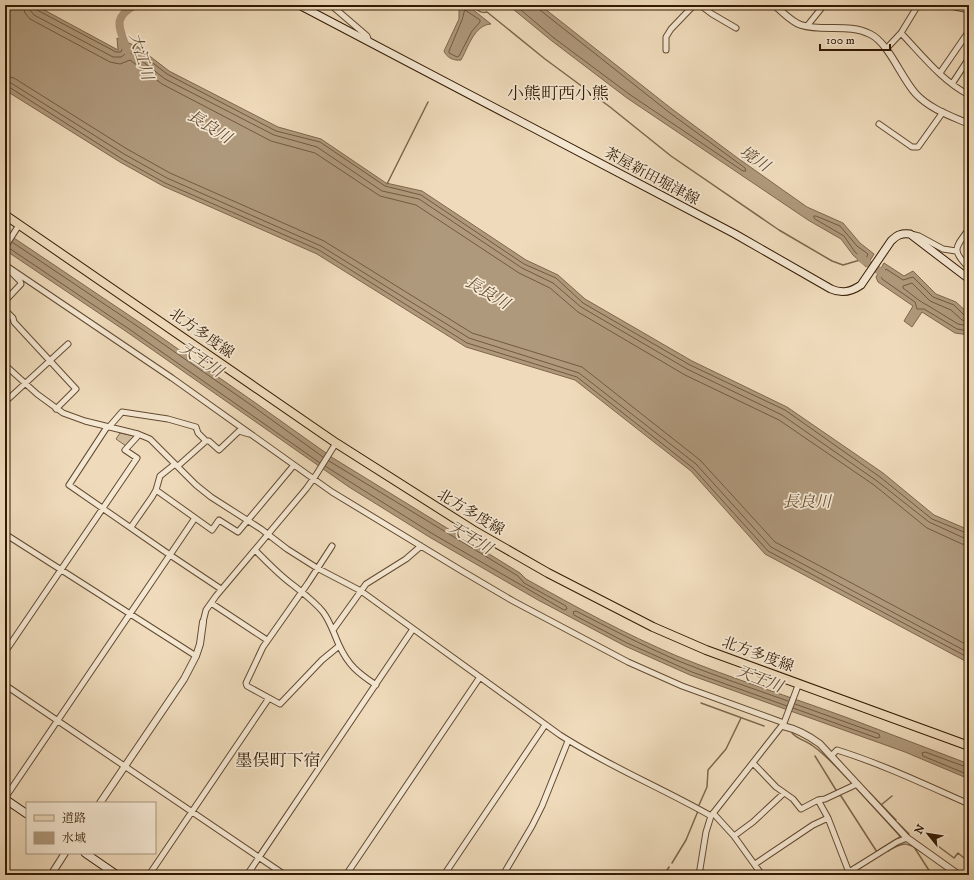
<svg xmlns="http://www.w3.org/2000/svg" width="974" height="880" font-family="'IM FELL DW Pica','Noto Serif JP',serif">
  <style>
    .green { fill: #cfba9c; stroke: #816a50 }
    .water { fill: #af997c; stroke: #7d664c }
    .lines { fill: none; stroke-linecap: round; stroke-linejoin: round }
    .shore { stroke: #715a40; stroke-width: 1 }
    .stream { stroke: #7d664c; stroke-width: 1.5 }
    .river { stroke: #af997c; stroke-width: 8 }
    .minor-casing { stroke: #624a31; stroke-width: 7 }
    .tertiary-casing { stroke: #624a31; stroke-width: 8 }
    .secondary-casing { stroke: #331a03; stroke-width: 9 }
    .primary-casing { stroke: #331a03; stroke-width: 10 }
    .minor { stroke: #f5e8d3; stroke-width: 5 }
    .tertiary { stroke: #f5e8d3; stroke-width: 6 }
    .secondary { stroke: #f5e8d3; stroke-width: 7 }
    .primary { stroke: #efdbbb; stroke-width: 8 }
    .labels { text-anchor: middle; stroke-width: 3.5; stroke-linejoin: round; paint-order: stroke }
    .street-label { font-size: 15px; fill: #331a03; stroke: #f5e8d3 }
    .water-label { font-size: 16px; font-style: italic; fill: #654d33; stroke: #f5e8d3 }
    .quarter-label { font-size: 17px; fill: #331a03; stroke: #f5e8d3 }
  </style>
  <rect width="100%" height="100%" fill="#efdbbb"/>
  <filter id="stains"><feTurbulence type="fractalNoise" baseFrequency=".005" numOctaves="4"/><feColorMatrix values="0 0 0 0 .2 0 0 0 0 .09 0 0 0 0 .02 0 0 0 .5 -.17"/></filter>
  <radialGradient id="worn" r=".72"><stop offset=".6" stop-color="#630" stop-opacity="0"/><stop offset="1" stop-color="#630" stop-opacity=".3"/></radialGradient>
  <path class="green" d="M120,433L135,436L126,446L116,439Z"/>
  <path class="water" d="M5,5H35L118,50L117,38L138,47L169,71L278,127L321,139L386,183L422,191L526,260L558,275L585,299L692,361L787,407L883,473L934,515L969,530V663L765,554L691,471L575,380L466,347L317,254L163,186L120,162L5,90Z
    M459,5H467L491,24C474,25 468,48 461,60C454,61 447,58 444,51L459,19Z
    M508,5H540L672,109L739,159L807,207L843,223L860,243L874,254L866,267L853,255L841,239L808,220L627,98L552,41Z
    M5,232L145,326L257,404L333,458L520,573L526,579C576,607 625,634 677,656C733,679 791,697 848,718C888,733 929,749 969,764V779L905,752L690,675L625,646L538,600L431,538L349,487L127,332L5,250Z
    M884,263L904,276L913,271L936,294L956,302L969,314V335L955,333L922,312L912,327L904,321L913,306L878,282L876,277Z"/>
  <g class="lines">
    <path class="shore" d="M23,5L25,13L30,19L110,62L120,64L130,60L162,84L271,141L315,153L380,196L416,205L519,273L550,288L578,312L685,375L779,420L874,485L927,528L962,544L969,545
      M29,5L30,10L34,15L113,57H121L128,52L133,54L165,79L274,135L317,147L382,191L419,199L522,268L553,283L581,307L687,369L782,415L877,481L929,522L964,538L969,539
      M34,5L37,10L116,52H121L124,45L136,50L167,74L276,131L320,142L385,186L421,195L524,264L556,278L583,303L690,365L785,410L880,477L932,519L969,534
      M515,5L554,38L629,94L743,171H746L745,168L670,113L540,10L538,5
      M465,10L480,20V22L472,31L459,56L457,57L449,53V51L462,20Z
      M5,76L14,78L127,149L170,173L324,241L472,333L582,367L700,460L775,542L969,646
      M5,82L11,83L124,154L167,178L321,246L469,338L579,373L696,464L771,547L969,653
      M5,87H9L122,159L165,183L319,250L467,343L577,377L693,468L768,551L969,658
      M814,216H816L840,226L857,246L868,254L866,259H864L855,252L844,236L815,219Z
      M12,242L143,330L254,407L323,457
      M9,248L129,329L320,463
      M969,317L965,316L954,305L933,297L913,277L903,280L886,269L881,276L882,279L915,302L917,309H924L957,329L969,331
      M969,322L962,320L951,310L930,301L912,283L903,286V288C910,293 920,302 927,305L958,324L969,326
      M325,466L433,534L564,610L567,609L566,606L524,583L518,576L329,461
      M787,706L692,672L627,643L574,615L573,612L576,611C609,628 642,645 676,660C713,675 751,688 788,701
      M793,708L877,738L880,737L879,734L795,704
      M969,768L925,752L922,753L923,756L969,775"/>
    <path class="stream" d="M471,5C476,9 480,14 487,12L545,59L610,107L671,156L779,230L832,261L843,265L860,260
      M387,184L428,102
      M701,703L764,726
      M792,733C797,739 807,741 813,746C827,756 838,769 850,781
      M815,756L836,790
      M857,789L899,835L900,837L879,850
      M869,792L896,820
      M838,795L841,796L877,852
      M699,805L707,787L708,770L726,749L741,718
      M881,805L892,796
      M898,823L909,834
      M932,838L938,846L954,858L958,853L969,862
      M914,847L932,875
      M888,851C905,841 907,842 923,853
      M672,863L686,840L698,811
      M947,870L953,875
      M664,875L669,867
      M777,875L781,872"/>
    <path class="river" d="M127,51C121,29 110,18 136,5
      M861,256L862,259L888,277"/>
    <g class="minor-casing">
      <path id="minor" d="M331,5L367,36L369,42
        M700,5L712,14L736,28
        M946,5L969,10
        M807,26L824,5
        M901,33C922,55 942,81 969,95
        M886,49L901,33L918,5
        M666,50V37L671,29L694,5
        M940,73L969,31
        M952,84L969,58
        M879,124L912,147H918L943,112
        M969,229C955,248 951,250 969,268
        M911,234L919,236L943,249L956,251
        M5,247L19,225
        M5,265L172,378L332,492L462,571L513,601L628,662L682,686L784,723
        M5,301L21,284L20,281L11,272
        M5,310L13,318L14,322L76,389L56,409
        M5,365L37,394L63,413L85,421L138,434L150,439L196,485L211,497L261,529L287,549L317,568L361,591L560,735C608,766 662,788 711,816
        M5,402L68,344
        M107,427L69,485L170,555L221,589
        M109,427L122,412L168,419L196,427L198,433L206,441
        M178,466L206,441H209L219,450L239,431L249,434
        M156,490L212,530L219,520L238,532L294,465
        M131,527L152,497L156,490L160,476L175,464
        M5,534L196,656
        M332,546L308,583L263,647L246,683L247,686L280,704L322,660L339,646
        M255,550C267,562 279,575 293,585C303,593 315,602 323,612C330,621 334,634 339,645C348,665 358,673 376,685
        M211,603L267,640
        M203,622L206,610L216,596L306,489L316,475L336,443
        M333,630L366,584L406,559L421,546
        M5,652L137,458L125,450L137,437L138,434
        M5,685L285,875
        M831,756L837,750C882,764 926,785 969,804
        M754,764L776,787L793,799L801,809L818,800
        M5,798L195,518
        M713,813L734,836L762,875
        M734,836L753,822L784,793
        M755,864L813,825L828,818
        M700,872L710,875
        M149,875L269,698
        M247,875L413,629
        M346,875L480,677
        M444,875L545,725
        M503,875L532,826L542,806L568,741
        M699,875L706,832L711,816L784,723L799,683
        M844,875L897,842L907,838
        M850,875L828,818L818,800L825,799L857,784"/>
    </g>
    <g class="tertiary-casing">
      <path id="tertiary" d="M774,5C782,11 791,22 801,25C823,32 849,23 870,34C889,43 901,78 916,94C930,109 951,116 969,124
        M783,726C796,729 808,735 820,744L907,838L959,875
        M100,803L184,679L196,656L200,644L203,622
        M51,875L65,853"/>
    </g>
    <g class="secondary-casing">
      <path id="secondary" d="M299,5L735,234L831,289C842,294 851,292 861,285L891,241C897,235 901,233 910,234L969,279
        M5,799L27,814
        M85,853L117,875"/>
    </g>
    <g class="primary-casing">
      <path id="primary" d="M5,215L336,443L473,530L548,573L653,627L706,650L969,746"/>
    </g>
    <use href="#minor" class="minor"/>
    <use href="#tertiary" class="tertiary"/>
    <use href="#secondary" class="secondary"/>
    <use href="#primary" class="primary"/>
  </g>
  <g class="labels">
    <g class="street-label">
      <text transform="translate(652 176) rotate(28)" y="5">茶屋新田堀津線</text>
      <text transform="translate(202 333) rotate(35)" y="5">北方多度線</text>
      <text transform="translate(471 512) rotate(31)" y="5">北方多度線</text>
      <text transform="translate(758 654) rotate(20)" y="5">北方多度線</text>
    </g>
    <g class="water-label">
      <text transform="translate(142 56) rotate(73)" y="6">大江川</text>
      <text transform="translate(210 126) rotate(32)" y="6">長良川</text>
      <text transform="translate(755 158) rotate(34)" y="6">境川</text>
      <text transform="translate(488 292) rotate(31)" y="6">長良川</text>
      <text transform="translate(202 359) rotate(34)" y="6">天王川</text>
      <text x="807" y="507">長良川</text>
      <text transform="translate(471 537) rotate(31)" y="6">天王川</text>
      <text transform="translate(760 678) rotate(21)" y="6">天王川</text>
    </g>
    <g class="quarter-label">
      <text x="558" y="99">小熊町西小熊</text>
      <text x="278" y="766">墨俣町下宿</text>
    </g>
  </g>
  <rect width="974" height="880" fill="none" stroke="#efdbbb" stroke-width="20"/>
  <rect x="6" y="6" width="962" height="868" fill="none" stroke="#331a03" stroke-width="2"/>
  <rect x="10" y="10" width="954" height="860" fill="none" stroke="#331a03"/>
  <rect x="26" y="802" width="130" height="52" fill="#f5e8d3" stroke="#a79680"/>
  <rect x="34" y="815" width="20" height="6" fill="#efdbbb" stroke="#a79680"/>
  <text x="62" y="822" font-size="12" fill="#331a03">道路</text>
  <rect x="34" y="832" width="20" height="12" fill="#af997c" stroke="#a79680"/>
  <text x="62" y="842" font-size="12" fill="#331a03">水域</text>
  <g transform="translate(928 834) rotate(300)" stroke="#f5e8d3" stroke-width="3" paint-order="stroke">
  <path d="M0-3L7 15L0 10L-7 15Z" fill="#331a03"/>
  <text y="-6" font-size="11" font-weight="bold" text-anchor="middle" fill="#331a03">N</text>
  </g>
  <path d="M820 44v6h70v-6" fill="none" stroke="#331a03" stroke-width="2"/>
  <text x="826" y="44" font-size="12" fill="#331a03" stroke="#f5e8d3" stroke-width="3" paint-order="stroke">100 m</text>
  <rect width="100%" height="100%" filter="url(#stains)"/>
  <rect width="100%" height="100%" fill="url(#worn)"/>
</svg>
